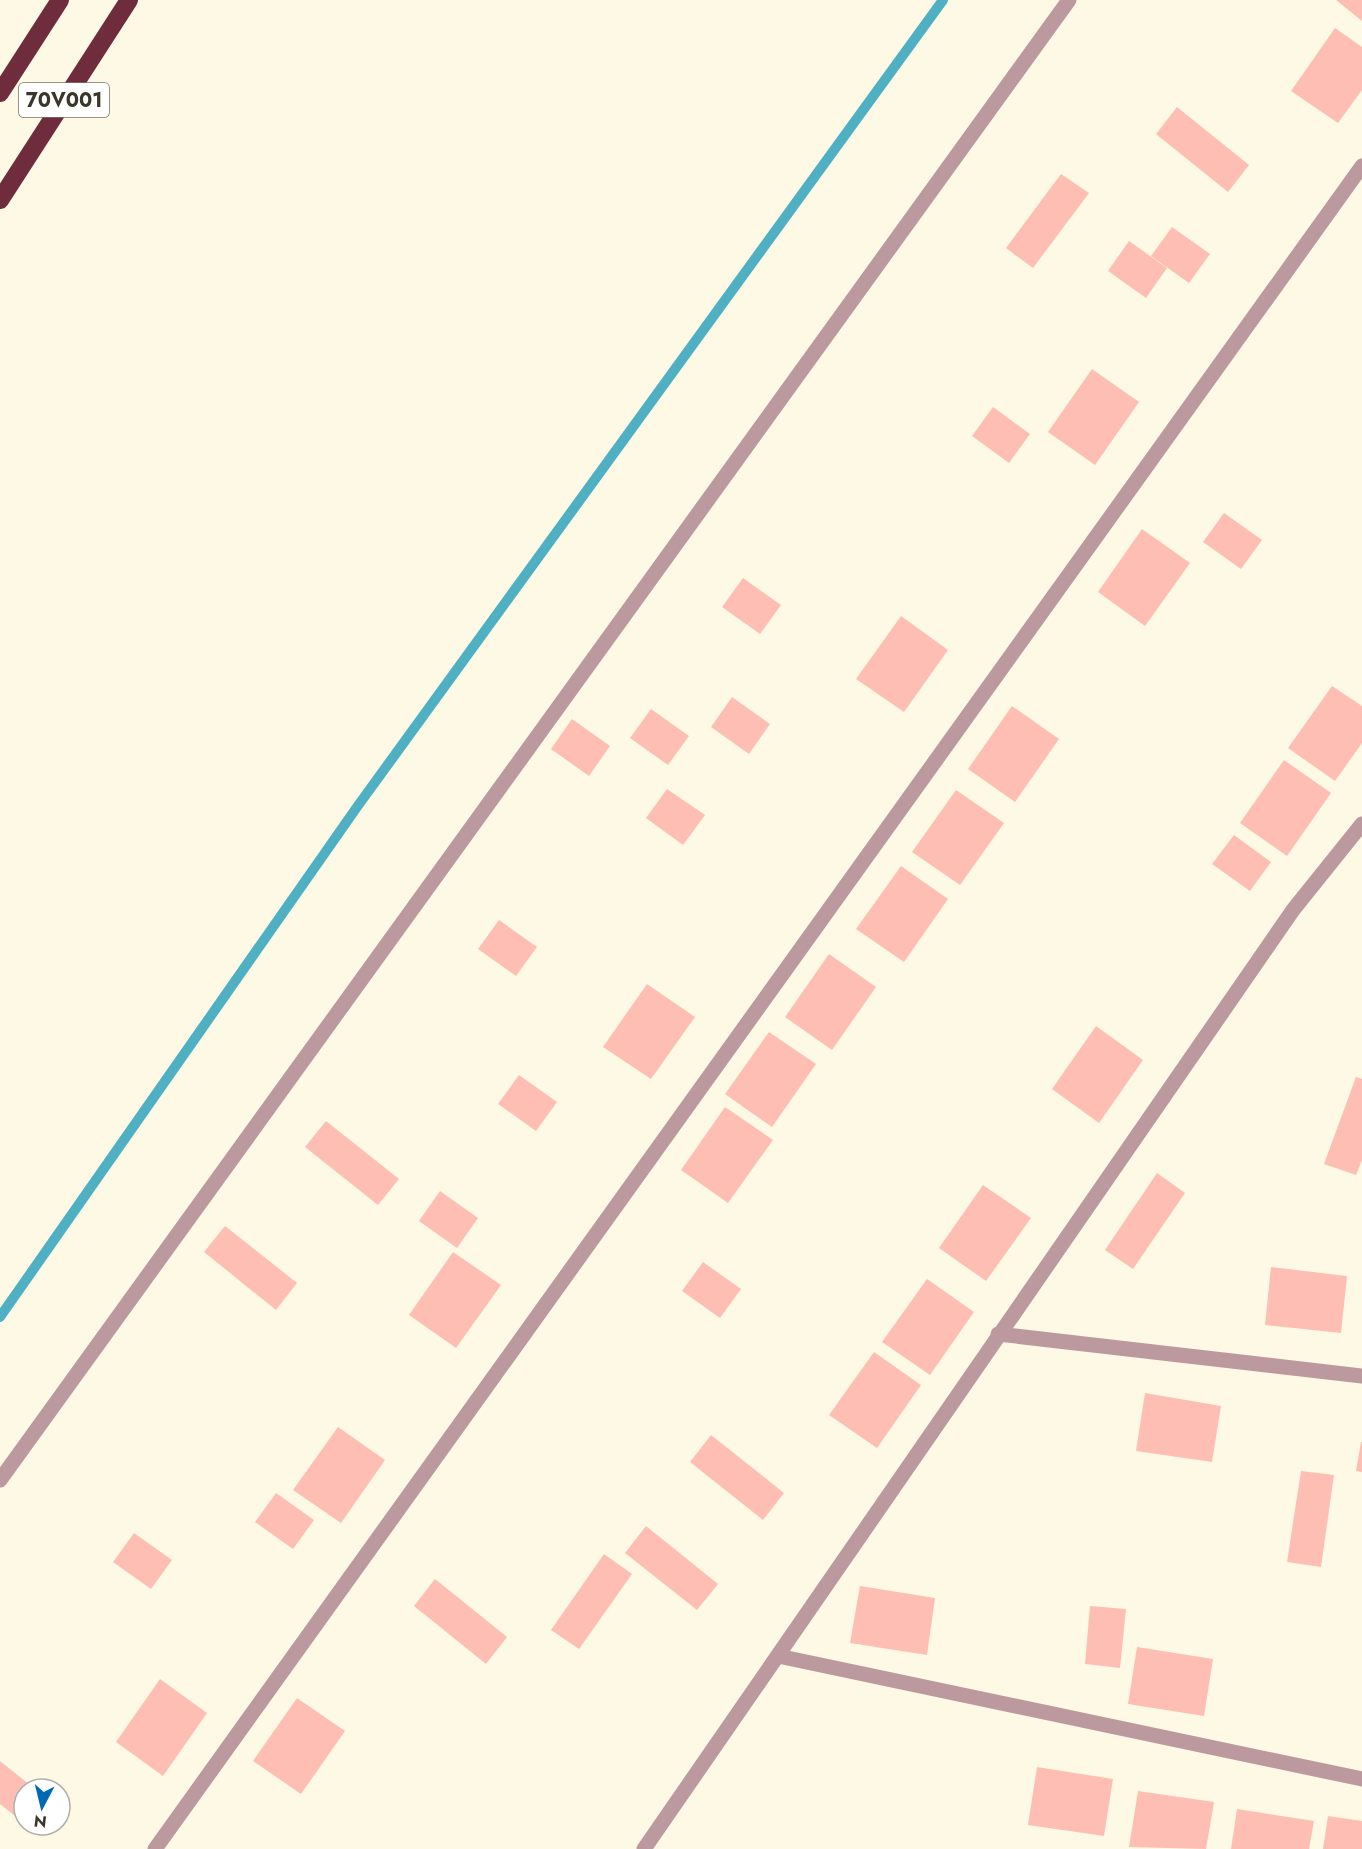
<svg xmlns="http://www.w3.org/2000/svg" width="1362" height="1849" font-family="Jost,sans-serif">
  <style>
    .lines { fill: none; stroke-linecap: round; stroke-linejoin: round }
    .stream { stroke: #4fb0c4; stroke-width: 10 }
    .building { fill: #febeb3 }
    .street { stroke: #bc999e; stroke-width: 15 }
    .highway { stroke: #6e2c3c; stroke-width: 18 }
    .labels { text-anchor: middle; stroke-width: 5; stroke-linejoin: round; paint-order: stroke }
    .shield { fill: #fff; stroke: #75736a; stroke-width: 1.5 }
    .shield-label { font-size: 20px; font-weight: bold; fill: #3a372a }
  </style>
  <rect width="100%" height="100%" fill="#fef9e5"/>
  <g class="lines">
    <path class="stream" d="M0,1317L357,807L943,0"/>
  </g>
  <path class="building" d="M1336,0H1362V21Z
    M1335,28L1362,47V90L1338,123L1291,91Z
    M1177,107L1249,165L1228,192L1156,134Z
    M1061,174L1089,193L1033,268L1006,248Z
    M1172,227L1210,254L1189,283L1151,256Z
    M1129,241L1167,268L1146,298L1108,271Z
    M1092,369L1139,402L1095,465L1048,432Z
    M993,407L1030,434L1009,463L972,436Z
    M1224,513L1262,540L1241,569L1203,542Z
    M1142,529L1190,563L1145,626L1098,592Z
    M743,578L781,605L760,634L722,607Z
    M901,616L948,650L904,712L856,679Z
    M1332,686L1362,706V743L1335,781L1288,748Z
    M732,697L770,724L749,754L711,727Z
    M1012,706L1059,739L1015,802L968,769Z
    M651,709L689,736L668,765L630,738Z
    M572,719L610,746L589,776L551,749Z
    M1284,760L1331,793L1287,856L1240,823Z
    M667,789L705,815L683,845L646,818Z
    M956,790L1004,823L960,885L912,852Z
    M1234,835L1271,862L1250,891L1212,864Z
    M901,866L948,899L904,962L856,929Z
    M499,920L537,947L516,976L478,949Z
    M829,954L876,987L832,1050L785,1017Z
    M647,984L695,1017L651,1079L603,1047Z
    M1096,1026L1143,1060L1099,1123L1052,1089Z
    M769,1032L816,1064L772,1127L725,1094Z
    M519,1075L557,1102L536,1131L498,1104Z
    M1356,1077L1362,1079V1160L1356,1175L1324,1164Z
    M725,1107L773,1140L728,1203L681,1170Z
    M326,1121L399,1179L378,1205L305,1147Z
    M1157,1173L1185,1193L1133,1269L1105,1250Z
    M983,1185L1031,1218L986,1281L939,1248Z
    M440,1191L478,1218L457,1248L419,1221Z
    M225,1226L297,1283L276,1310L204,1252Z
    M453,1252L501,1285L456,1348L409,1315Z
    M703,1262L741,1289L720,1318L682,1291Z
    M1271,1267L1347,1276L1341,1333L1265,1325Z
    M927,1279L974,1312L930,1375L882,1342Z
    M874,1352L921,1385L877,1448L829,1415Z
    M1145,1393L1221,1406L1212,1462L1136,1451Z
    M338,1427L385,1460L341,1523L293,1490Z
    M711,1435L784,1493L763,1520L690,1462Z
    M1361,1442H1362V1472L1356,1471Z
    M1301,1471L1334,1475L1321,1567L1287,1562Z
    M276,1493L314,1520L293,1549L255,1522Z
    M646,1526L718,1584L697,1610L625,1553Z
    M134,1533L172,1560L151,1589L113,1562Z
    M604,1554L632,1574L579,1649L551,1630Z
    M435,1579L507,1637L486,1664L414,1606Z
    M860,1586L935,1598L927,1655L850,1643Z
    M1090,1606L1126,1609L1120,1668L1085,1664Z
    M1137,1647L1213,1659L1204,1716L1128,1704Z
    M160,1679L207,1713L163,1776L116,1742Z
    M297,1698L345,1731L301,1794L253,1761Z
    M0,1761L35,1789H24V1823L0,1804Z
    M1037,1767L1113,1779L1104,1836L1028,1825Z
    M1138,1791L1214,1802L1206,1849L1129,1847Z
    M1237,1809L1314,1821L1309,1849H1231Z
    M1328,1816L1362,1821V1849H1323Z"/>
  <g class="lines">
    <path class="street" d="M998,1334L1362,1376
      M0,1480L1069,0
      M778,1656L1362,1779
      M155,1849L1362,166
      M644,1849L1293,910L1362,824"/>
    <path class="highway" d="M0,93L60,0
      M0,200L129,0"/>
  </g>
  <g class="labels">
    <rect class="shield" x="19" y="83" width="90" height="34" rx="4.5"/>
    <g class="shield-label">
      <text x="64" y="107">70V001</text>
    </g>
  </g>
  <g transform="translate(42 1807) rotate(187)"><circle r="28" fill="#ffffff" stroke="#b0afaa" stroke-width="1.5"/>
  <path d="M0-4.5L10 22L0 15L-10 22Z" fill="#0069b5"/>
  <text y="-9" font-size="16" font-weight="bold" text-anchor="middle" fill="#3a372a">N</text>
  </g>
</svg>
